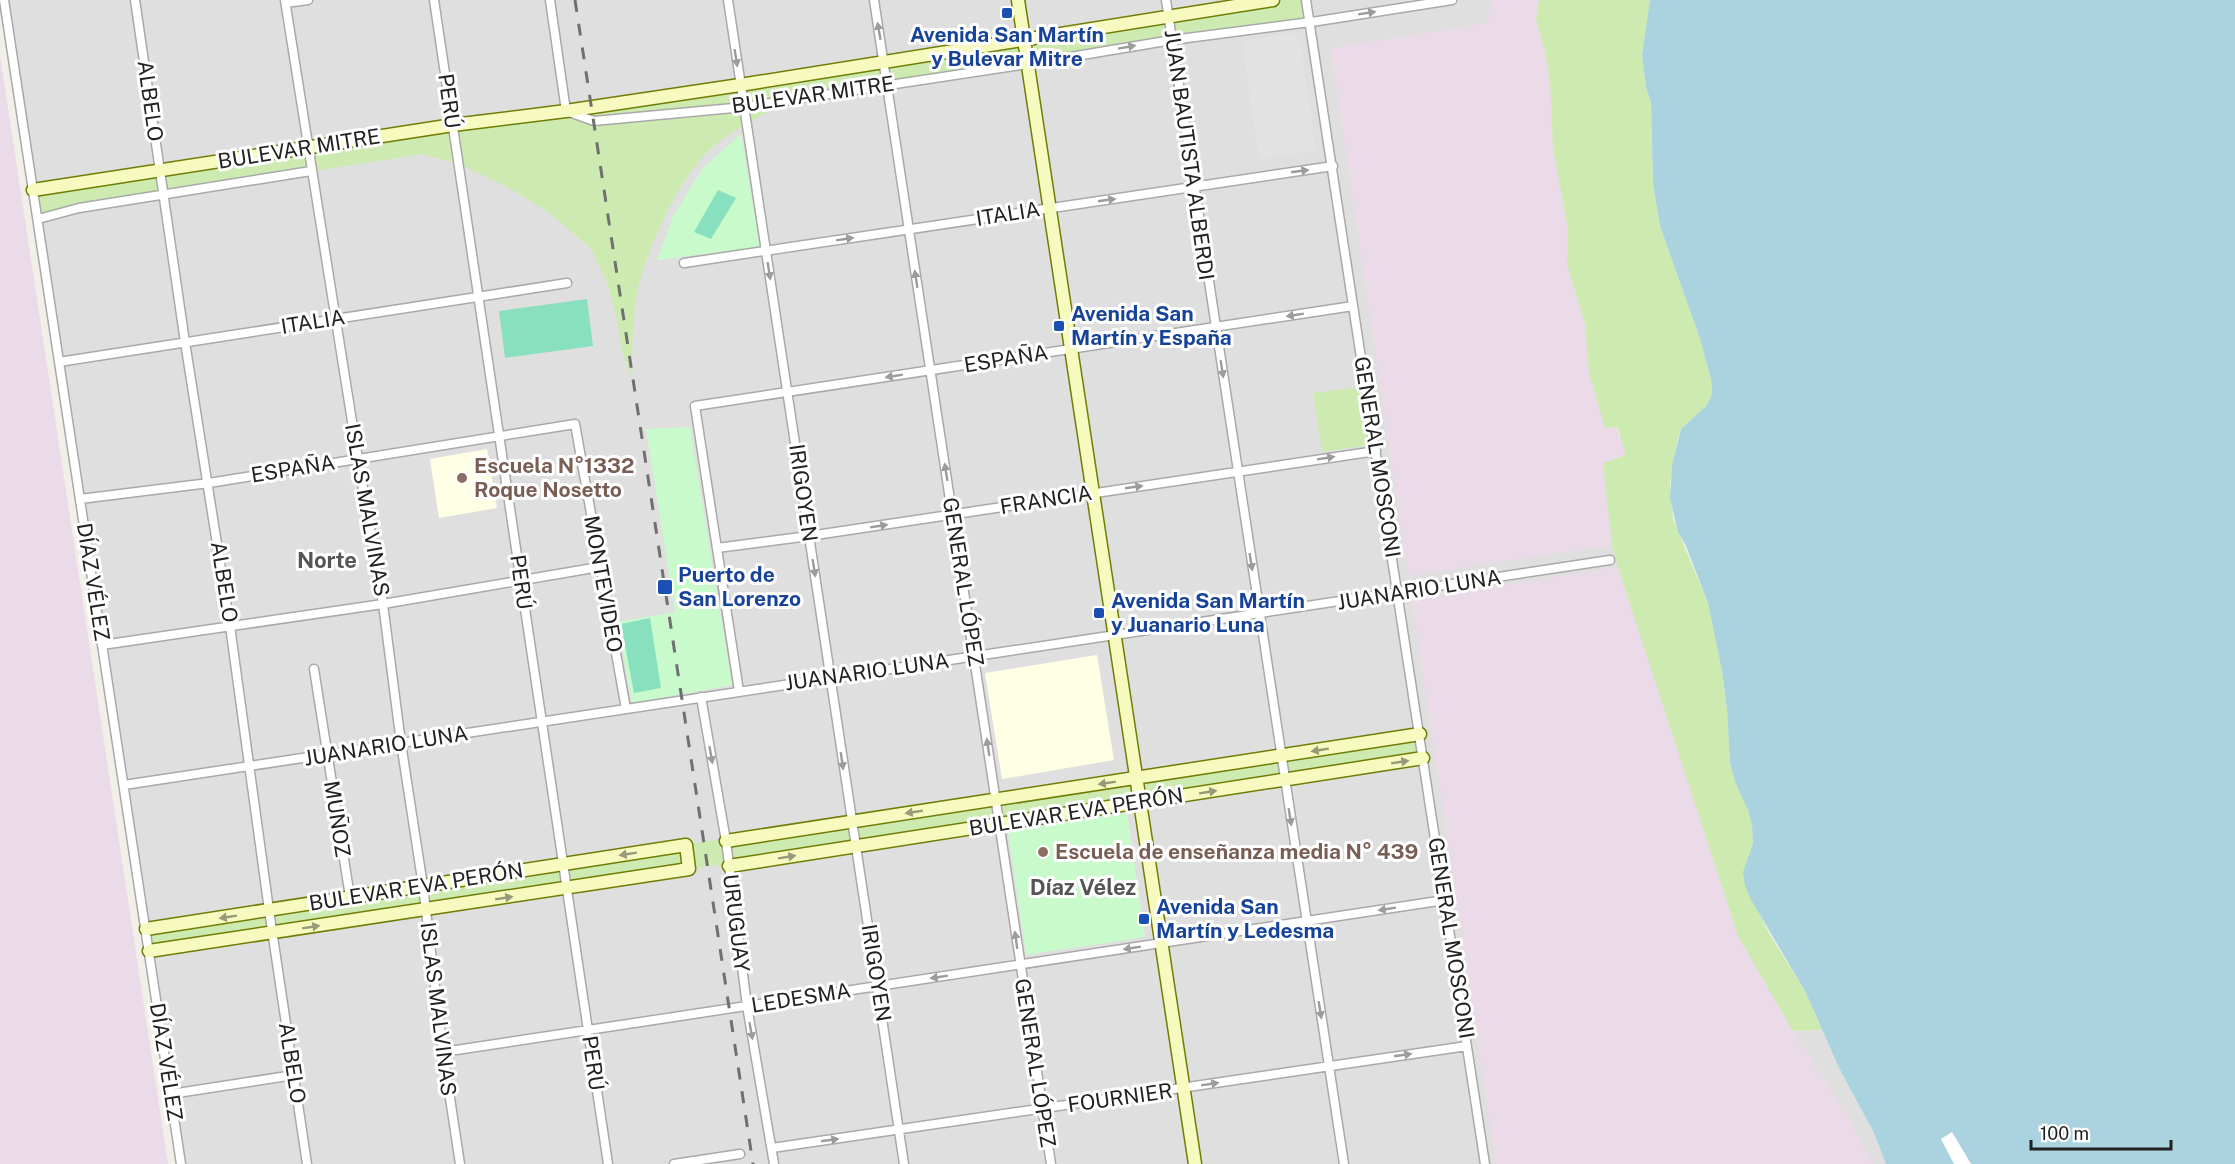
<svg xmlns="http://www.w3.org/2000/svg" width="2235" height="1164" font-family="'Public Sans',sans-serif">
  <style>
    .residential { fill: #e0dfdf }
    .industrial { fill: #ebdbe8 }
    .education { fill: #ffffe5 }
    .grass { fill: #cdebb0 }
    .park { fill: #c8facc }
    .pitch { fill: #88e0be }
    .parking { fill: #e2e2e2 }
    .water { fill: #aad3df }
    .pier { fill: #fff }
    .lines { fill: none; stroke-linecap: round; stroke-linejoin: round }
    .street-casing { stroke: #a9a9a9; stroke-width: 11 }
    .secondary-casing { stroke: #707d05; stroke-width: 15 }
    .street { stroke: #fff; stroke-width: 8 }
    .secondary { stroke: #f7fabf; stroke-width: 12 }
    .rail { stroke: #707070; stroke-width: 3; stroke-dasharray: 12 12; stroke-linecap: butt }
    .oneway { fill: #9c9c9c }
    .oneway2 { fill: #979978 }
    .transit-dot { fill: #1a4fb4; stroke: #fff; stroke-width: 2 }
    .education-dot { fill: #8d6e63; stroke: #fff; stroke-width: 2 }
    .labels { text-anchor: middle; stroke-width: 6; stroke-linejoin: round; paint-order: stroke }
    .transit-label { font-size: 21px; font-weight: bold; fill: #164399; stroke: #fff; text-anchor: start }
    .street-label { font-size: 21px; fill: #222; stroke: #fff }
    .education-label { font-size: 21px; font-weight: bold; fill: #785e54; stroke: #fff; text-anchor: start }
    .neighbourhood-label { font-size: 22px; font-weight: bold; fill: #555; stroke: #fff }
  </style>
  <rect width="100%" height="100%" fill="#f2efe9"/>
  <path class="residential" d="M4,0H1539L1536,19L1545,51L1550,81L1553,148L1568,229L1567,264L1585,324L1589,373L1793,1031L1822,1030L1839,1068L1874,1133L1886,1164H181Z"/>
  <path class="industrial" d="M1492,0H1539L1536,19L1545,51L1550,81L1553,148L1568,229L1567,264L1585,324L1589,373L1605,428L1616,427L1627,456L1603,464L1612,545L1408,576L1331,48L1488,23Z
    M0,55L168,1164H0Z
    M1618,567L1738,936L1793,1031L1844,1111L1873,1164H1496L1412,600Z"/>
  <path class="education" d="M487,449L497,508L439,518L430,459Z
    M1097,655L1114,760L1002,779L985,673Z"/>
  <path class="grass" d="M1273,0H1306L1309,21L801,98C770,109 723,133 701,159C673,191 641,261 635,303C632,327 633,352 631,376L622,351L617,319L607,283L592,250L550,213L507,187L459,164L422,154L163,195L38,219L33,190Z
    M1539,0H1650L1642,55L1646,88L1651,102L1653,184L1660,226L1700,339L1711,379L1712,394L1707,405L1681,429L1677,441L1670,483L1673,519L1708,603L1722,671L1727,709L1730,763L1748,810L1752,826L1753,844L1745,886L1770,935L1805,991L1822,1030L1793,1031L1738,936L1618,567L1612,545L1603,463L1626,455L1617,427L1605,428L1589,373L1585,324L1567,264L1568,229L1553,148L1550,81L1545,51L1536,19Z
    M1360,387L1369,445L1322,452L1313,393Z
    M1420,734L1423,758L729,866L717,865L149,951L146,929L714,840L726,841Z"/>
  <path class="park" d="M741,134L760,247L657,260L673,216L702,169Z
    M690,427L732,685L632,703L617,622L675,612L646,429Z
    M1127,813L1145,937L1026,955L1008,831Z"/>
  <path class="pitch" d="M718,190L736,198L711,239L694,232Z
    M587,299L593,346L505,358L499,311Z
    M650,618L661,688L634,693L621,624Z"/>
  <path class="parking" d="M1295,33L1300,42L1316,151L1259,159L1242,41Z"/>
  <path class="water" d="M1650,0H2235V1164H1886L1874,1133L1839,1068L1805,991L1751,900L1745,886L1743,872L1753,844L1752,826L1748,810L1736,784L1730,763L1727,709L1722,671L1708,603L1686,546L1678,532L1670,499L1672,465L1681,429L1707,405L1712,394L1711,379L1700,339L1660,226L1653,184L1651,102L1646,88L1642,55Z"/>
  <path class="pier" d="M1952,1132L1971,1164H1954L1941,1139Z"/>
  <g class="lines">
    <g class="street-casing">
      <path id="street" d="M4,0L181,1164
        M135,0L185,342L230,626L269,910L307,1164
        M285,0L358,459L383,604L401,743L423,886L443,1052L460,1164
        M434,0L608,1164
        M550,0L566,111L594,121L744,107L1028,64L1172,40L1318,21L1452,0
        M728,0L904,1164
        M874,0L1051,1164
        M1166,0L1344,1164
        M1306,0L1485,1164
        M286,3L308,0
        M38,219L79,208L311,171
        M684,263L1333,166
        M59,362L567,283
        M80,499L209,483L575,424L626,709
        M717,548L809,536L1376,451
        M102,645L383,604L599,567
        M314,669L350,897
        M739,691L695,406L1353,306
        M701,697L726,841L747,1006L774,1164
        M124,785L1610,560
        M443,1052L1445,900
        M171,1094L294,1075
        M772,1148L1467,1046
        M674,1164L740,1154"/>
    </g>
    <g class="secondary-casing">
      <path id="secondary" d="M1018,0L1195,1164
        M33,190L453,125L566,111L740,85L1273,0
        M726,841L1420,734
        M729,866L1423,758
        M146,929L686,845L689,869L149,951"/>
    </g>
    <use href="#street" class="street"/>
    <use href="#secondary" class="secondary"/>
    <path class="rail" d="M575,0L753,1164"/>
  </g>
  <defs><path id="oneway-solid" d="M-6-.8H1V-3.2L6.5 0L1 3.2V.8H-6Z" transform="scale(1.5)"/></defs>
  <g class="oneway">
    <use href="#oneway-solid" transform="translate(1367 13) rotate(-9)"/>
    <use href="#oneway-solid" transform="translate(879 31) rotate(-100)"/>
    <use href="#oneway-solid" transform="translate(1127 47) rotate(-10)"/>
    <use href="#oneway-solid" transform="translate(736 58) rotate(81)"/>
    <use href="#oneway-solid" transform="translate(1300 171) rotate(-8)"/>
    <use href="#oneway-solid" transform="translate(1107 200) rotate(-8)"/>
    <use href="#oneway-solid" transform="translate(845 239) rotate(-9)"/>
    <use href="#oneway-solid" transform="translate(769 271) rotate(81)"/>
    <use href="#oneway-solid" transform="translate(916 279) rotate(-99)"/>
    <use href="#oneway-solid" transform="translate(1295 315) rotate(171)"/>
    <use href="#oneway-solid" transform="translate(1222 369) rotate(81)"/>
    <use href="#oneway-solid" transform="translate(894 376) rotate(171)"/>
    <use href="#oneway-solid" transform="translate(1326 458) rotate(-9)"/>
    <use href="#oneway-solid" transform="translate(946 472) rotate(-99)"/>
    <use href="#oneway-solid" transform="translate(1134 487) rotate(-8)"/>
    <use href="#oneway-solid" transform="translate(879 526) rotate(-9)"/>
    <use href="#oneway-solid" transform="translate(1251 562) rotate(81)"/>
    <use href="#oneway-solid" transform="translate(814 568) rotate(81)"/>
    <use href="#oneway-solid" transform="translate(988 747) rotate(-99)"/>
    <use href="#oneway-solid" transform="translate(711 755) rotate(80)"/>
    <use href="#oneway-solid" transform="translate(842 761) rotate(82)"/>
    <use href="#oneway-solid" transform="translate(1290 817) rotate(81)"/>
    <use href="#oneway-solid" transform="translate(1387 909) rotate(171)"/>
    <use href="#oneway-solid" transform="translate(1016 940) rotate(-98)"/>
    <use href="#oneway-solid" transform="translate(1132 948) rotate(171)"/>
    <use href="#oneway-solid" transform="translate(939 977) rotate(171)"/>
    <use href="#oneway-solid" transform="translate(1320 1010) rotate(81)"/>
    <use href="#oneway-solid" transform="translate(751 1031) rotate(80)"/>
    <use href="#oneway-solid" transform="translate(1403 1055) rotate(-8)"/>
    <use href="#oneway-solid" transform="translate(1210 1084) rotate(-9)"/>
    <use href="#oneway-solid" transform="translate(830 1140) rotate(-8)"/>
  </g>
  <g class="oneway2">
    <use href="#oneway-solid" transform="translate(1320 750) rotate(171)"/>
    <use href="#oneway-solid" transform="translate(1400 762) rotate(-9)"/>
    <use href="#oneway-solid" transform="translate(1107 783) rotate(171)"/>
    <use href="#oneway-solid" transform="translate(1208 792) rotate(-9)"/>
    <use href="#oneway-solid" transform="translate(914 812) rotate(171)"/>
    <use href="#oneway-solid" transform="translate(628 854) rotate(171)"/>
    <use href="#oneway-solid" transform="translate(787 857) rotate(-9)"/>
    <use href="#oneway-solid" transform="translate(504 898) rotate(-9)"/>
    <use href="#oneway-solid" transform="translate(228 917) rotate(171)"/>
    <use href="#oneway-solid" transform="translate(311 927) rotate(-9)"/>
  </g>
  <g class="transit-dot">
    <rect x="1001" y="7" width="12" height="12" rx="3"/>
    <rect x="1053" y="320" width="12" height="12" rx="3"/>
    <rect x="657" y="579" width="16" height="16" rx="3"/>
    <rect x="1093" y="607" width="12" height="12" rx="3"/>
    <rect x="1138" y="913" width="12" height="12" rx="3"/>
  </g>
  <g class="education-dot">
    <circle cx="462" cy="478" r="6"/>
    <circle cx="1043" cy="852" r="6"/>
  </g>
  <g class="labels">
    <g class="transit-label">
      <text x="1007" y="42" text-anchor="middle">Avenida San Martín<tspan x="1007" dy="24">y Bulevar Mitre</tspan></text>
      <text x="1071" y="321">Avenida San<tspan x="1071" dy="24">Martín y España</tspan></text>
      <text x="678" y="582">Puerto de<tspan x="678" dy="24">San Lorenzo</tspan></text>
      <text x="1111" y="608">Avenida San Martín<tspan x="1111" dy="24">y Juanario Luna</tspan></text>
      <text x="1156" y="914">Avenida San<tspan x="1156" dy="24">Martín y Ledesma</tspan></text>
    </g>
    <g class="street-label">
      <text transform="translate(813 95) rotate(-8)" y="7">BULEVAR MITRE</text>
      <text transform="translate(150 101) rotate(82)" y="7">ALBELO</text>
      <text transform="translate(449 101) rotate(82)" y="7">PERÚ</text>
      <text transform="translate(299 149) rotate(-9)" y="7">BULEVAR MITRE</text>
      <text transform="translate(1189 155) rotate(82)" y="7">JUAN BAUTISTA ALBERDI</text>
      <text transform="translate(1008 214) rotate(-9)" y="7">ITALIA</text>
      <text transform="translate(313 322) rotate(-9)" y="7">ITALIA</text>
      <text transform="translate(1006 359) rotate(-9)" y="7">ESPAÑA</text>
      <text transform="translate(1377 457) rotate(81)" y="7">GENERAL MOSCONI</text>
      <text transform="translate(293 469) rotate(-9)" y="7">ESPAÑA</text>
      <text transform="translate(803 493) rotate(82)" y="7">IRIGOYEN</text>
      <text transform="translate(1046 500) rotate(-9)" y="7">FRANCIA</text>
      <text transform="translate(367 510) rotate(80)" y="7">ISLAS MALVINAS</text>
      <text transform="translate(93 582) rotate(81)" y="7">DÍAZ VÉLEZ</text>
      <text transform="translate(224 582) rotate(81)" y="7">ALBELO</text>
      <text transform="translate(521 582) rotate(82)" y="7">PERÚ</text>
      <text transform="translate(963 582) rotate(81)" y="7">GENERAL LÓPEZ</text>
      <text transform="translate(603 584) rotate(80)" y="7">MONTEVIDEO</text>
      <text transform="translate(1419 590) rotate(-9)" y="7">JUANARIO LUNA</text>
      <text transform="translate(867 672) rotate(-8)" y="7">JUANARIO LUNA</text>
      <text transform="translate(386 746) rotate(-9)" y="7">JUANARIO LUNA</text>
      <text transform="translate(1076 812) rotate(-9)" y="7">BULEVAR EVA PERÓN</text>
      <text transform="translate(337 819) rotate(81)" y="7">MUÑOZ</text>
      <text transform="translate(416 887) rotate(-9)" y="7">BULEVAR EVA PERÓN</text>
      <text transform="translate(736 923) rotate(83)" y="7">URUGUAY</text>
      <text transform="translate(1451 938) rotate(81)" y="7">GENERAL MOSCONI</text>
      <text transform="translate(876 973) rotate(81)" y="7">IRIGOYEN</text>
      <text transform="translate(801 998) rotate(-9)" y="7">LEDESMA</text>
      <text transform="translate(438 1009) rotate(83)" y="7">ISLAS MALVINAS</text>
      <text transform="translate(166 1062) rotate(81)" y="7">DÍAZ VÉLEZ</text>
      <text transform="translate(292 1063) rotate(81)" y="7">ALBELO</text>
      <text transform="translate(593 1063) rotate(82)" y="7">PERÚ</text>
      <text transform="translate(1035 1063) rotate(81)" y="7">GENERAL LÓPEZ</text>
      <text transform="translate(1120 1098) rotate(-8)" y="7">FOURNIER</text>
    </g>
    <g class="education-label">
      <text x="474" y="473">Escuela N°1332<tspan x="474" dy="24">Roque Nosetto</tspan></text>
      <text x="1055" y="859">Escuela de enseñanza media N° 439</text>
    </g>
    <g class="neighbourhood-label">
      <text x="327" y="568">Norte</text>
      <text x="1083" y="895">Díaz Vélez</text>
    </g>
  </g>
  <path d="M2031 1140v9h140v-9" fill="none" stroke="#222222" stroke-width="3"/>
  <text x="2040" y="1140" font-size="18" fill="#222222" stroke="#ffffff" stroke-width="4.5" paint-order="stroke">100 m</text>
</svg>
